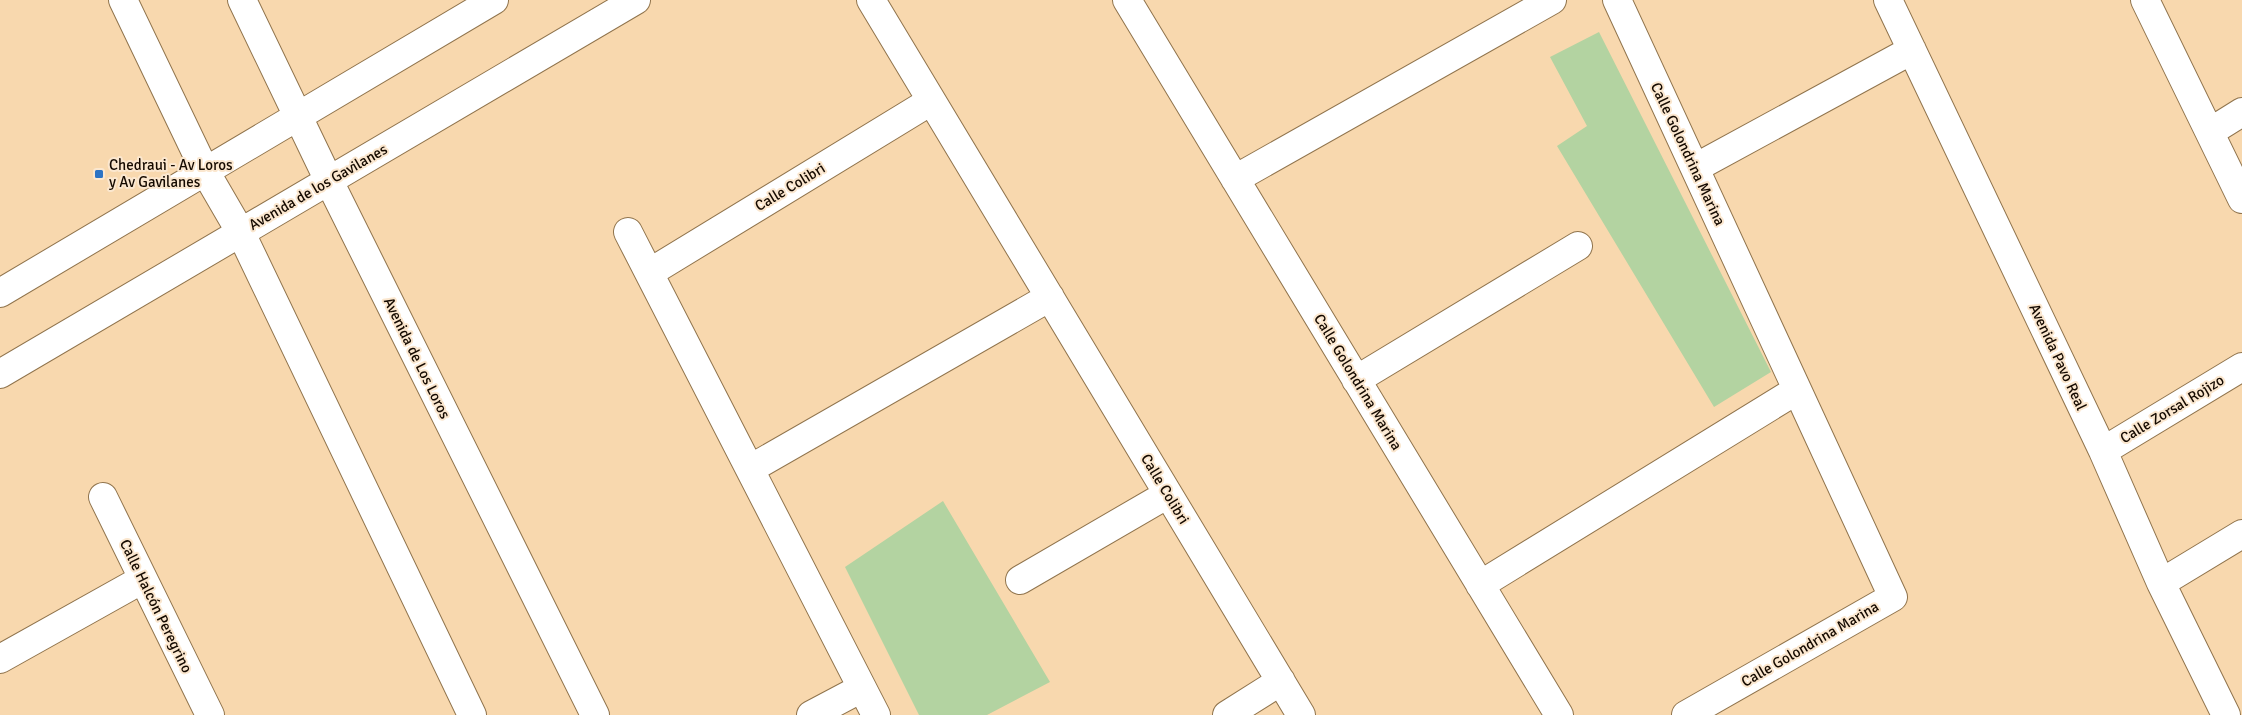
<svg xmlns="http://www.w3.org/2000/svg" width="2242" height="715" font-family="Signika,sans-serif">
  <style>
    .green { fill: #b3d3a1 }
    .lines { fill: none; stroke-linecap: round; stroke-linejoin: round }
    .minor-casing { stroke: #90744d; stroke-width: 30 }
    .major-casing { stroke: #90744d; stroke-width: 30 }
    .minor { stroke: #fff; stroke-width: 28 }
    .major { stroke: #fff; stroke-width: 28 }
    .poi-dot { fill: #2c73c4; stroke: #fbe7cf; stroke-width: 2 }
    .labels { text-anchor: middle; stroke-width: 4; stroke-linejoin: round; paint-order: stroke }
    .street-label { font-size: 15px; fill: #150a00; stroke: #fbe7cf }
    .poi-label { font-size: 15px; fill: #150a00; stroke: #fbe7cf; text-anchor: start }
  </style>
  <rect width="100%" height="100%" fill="#f8d8ae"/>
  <path class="green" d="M1599,32L1771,372L1714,407L1557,146L1587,126L1550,57Z
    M943,501L1050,682L987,715H919L845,567Z"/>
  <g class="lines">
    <g class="minor-casing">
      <path id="minor" d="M871,0L1301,715
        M1127,0L1559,715
        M1617,0L1893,597L1686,715
        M1888,0L2103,451L2161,583L2226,715
        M2145,0L2242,199
        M2210,132L2242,112
        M1695,168L1912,50
        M1235,179L1552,0
        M628,232L876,715
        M649,273L931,101
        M1356,380L1578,246
        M2103,451L2242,367
        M750,469L1050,297
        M103,497L210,715
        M1020,580L1168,494
        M2161,583L2242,534
        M1480,585L1797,390
        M0,659L143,579
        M811,715L862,688
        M1227,715L1281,681"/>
    </g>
    <g class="major-casing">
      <path id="major" d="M123,0L205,171L241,233L472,715
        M242,0L329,181L595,715
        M0,293L494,0
        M0,374L636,0"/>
    </g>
    <use href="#minor" class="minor"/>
    <use href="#major" class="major"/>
  </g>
  <rect class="poi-dot" x="94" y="169" width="10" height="10" rx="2.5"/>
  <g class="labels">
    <g class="street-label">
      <text transform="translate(1688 154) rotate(65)" y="5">Calle Golondrina Marina</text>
      <text transform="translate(318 187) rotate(-30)" y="5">Avenida de los Gavilanes</text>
      <text transform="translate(790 187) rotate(-31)" y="5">Calle Colibri</text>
      <text transform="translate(2058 357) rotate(65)" y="5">Avenida Pavo Real</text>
      <text transform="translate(417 358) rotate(64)" y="5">Avenida de Los Loros</text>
      <text transform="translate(1358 382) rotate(59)" y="5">Calle Golondrina Marina</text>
      <text transform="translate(2172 409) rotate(-31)" y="5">Calle Zorsal Rojizo</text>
      <text transform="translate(1165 489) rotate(59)" y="5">Calle Colibri</text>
      <text transform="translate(156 606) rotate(64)" y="5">Calle Halcón Peregrino</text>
      <text transform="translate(1810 644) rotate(-30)" y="5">Calle Golondrina Marina</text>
    </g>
    <g class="poi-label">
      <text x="109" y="170">Chedraui - Av Loros<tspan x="109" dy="17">y Av Gavilanes</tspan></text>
    </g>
  </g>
</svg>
